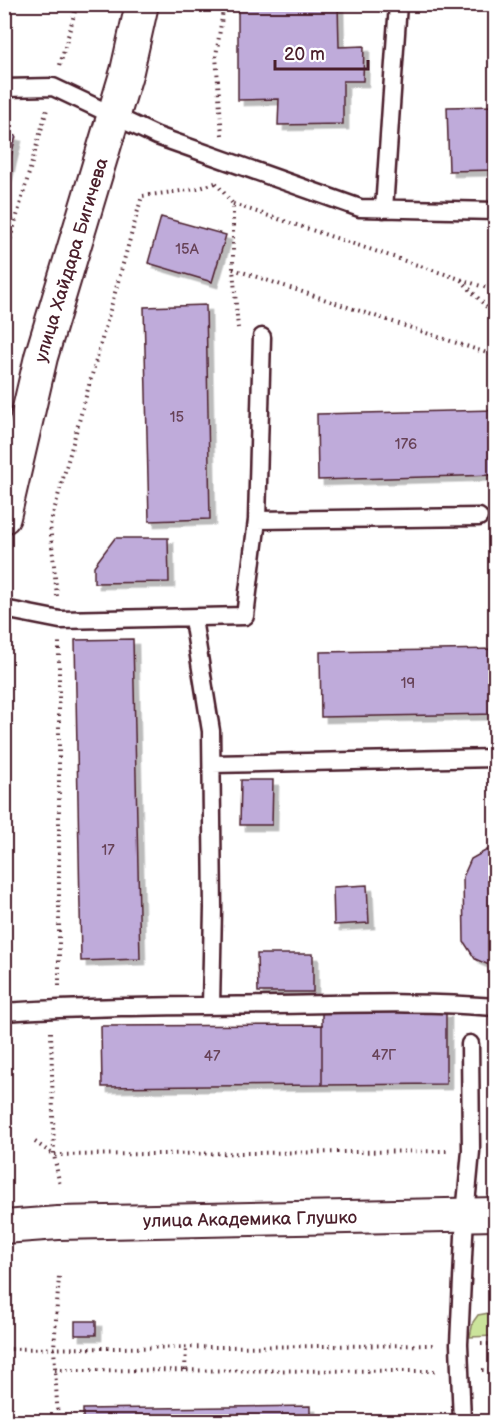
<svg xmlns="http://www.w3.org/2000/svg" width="500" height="1426" font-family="'Balsamiq Sans',sans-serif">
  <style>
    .green { fill: #cbe49b; stroke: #8a8263; stroke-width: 1.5 }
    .building { fill: #bfabda; stroke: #4a1f2b; stroke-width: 1.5; filter: url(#shadow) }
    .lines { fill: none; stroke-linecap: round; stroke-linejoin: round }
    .lane-casing { stroke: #4a1f2b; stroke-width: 21 }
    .street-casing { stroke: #4a1f2b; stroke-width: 36 }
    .path { stroke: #4a1f2b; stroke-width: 4; stroke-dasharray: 1.5 4.5; stroke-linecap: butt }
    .lane { stroke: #fff; stroke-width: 16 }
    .street { stroke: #fff; stroke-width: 32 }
    .labels { text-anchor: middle; stroke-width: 6; stroke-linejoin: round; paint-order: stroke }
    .number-label { font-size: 15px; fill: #674257 }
    .street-label { font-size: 18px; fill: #4a1f2b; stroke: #fff }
  </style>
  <defs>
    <filter id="shadow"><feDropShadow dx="5.5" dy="5.5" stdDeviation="0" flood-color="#0004"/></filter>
  </defs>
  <rect width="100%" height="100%" fill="#fff"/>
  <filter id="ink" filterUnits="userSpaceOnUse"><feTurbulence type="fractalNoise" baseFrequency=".0167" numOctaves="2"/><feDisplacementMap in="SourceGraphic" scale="12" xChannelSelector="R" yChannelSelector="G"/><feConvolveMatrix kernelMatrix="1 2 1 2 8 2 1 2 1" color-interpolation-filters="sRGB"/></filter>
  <g filter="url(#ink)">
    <path class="green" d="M495,1312V1336L470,1337L473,1322L478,1315Z"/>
    <path class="building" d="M238,4H338L339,47L364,46L363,81H343V124L278,125L279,99L238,100Z
      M496,106V170L449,171L447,107Z
      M4,133L16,136L5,181H4Z
      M161,217L226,235L212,282L148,263Z
      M206,305L210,519L149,521L144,307Z
      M496,410V475L318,480L317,414Z
      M115,538H168L169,582L94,583V566Z
      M133,639L140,959L81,961L75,640Z
      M496,649V714L321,717L320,652Z
      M241,780H273L272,825H240Z
      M487,850H496V968L475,959L464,942L463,877L471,859Z
      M367,885L369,923L334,925L333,887Z
      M257,954H313V992H258Z
      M446,1012V1084L322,1085V1013Z
      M322,1025V1085L102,1087L101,1026Z
      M75,1321H96V1335H75Z
      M310,1406V1422H83V1409Z"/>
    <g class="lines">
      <g class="lane-casing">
        <path id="lane" d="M4,88L53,87L157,136L360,208L496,211
          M384,209L398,4
          M257,520L479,517
          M4,609L60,620L245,616L257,520L262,337
          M193,619L211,731L213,908L211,1006
          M212,764L496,758
          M4,1012C95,1006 186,1006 277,1005C350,1004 423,1001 496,1007
          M462,1422L459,1344L465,1215L471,1151L470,1044"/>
      </g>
      <g class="street-casing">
        <path id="street" d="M4,517L41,357L127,71L142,4
          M4,1227L58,1223L496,1214"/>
      </g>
      <path class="path" d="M60,65L77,4
        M222,135L216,56L224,4
        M216,183L233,204V269L238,328
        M233,204L496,291
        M4,262L47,109
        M233,269L496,356
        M461,280L496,317
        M57,596L50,525L142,196L197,189L215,183
        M59,986V642
        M51,1032L54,1155L60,1186
        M35,1142L54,1155L447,1151
        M481,1344H496
        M5,1349L435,1345
        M55,1370L438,1371
        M185,1370L186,1347
        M482,1370H496
        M58,1422L54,1348L59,1276"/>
      <use href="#lane" class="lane"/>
      <use href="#street" class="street"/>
    </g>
  </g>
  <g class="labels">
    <g class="number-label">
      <text x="187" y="254">15А</text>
      <text x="177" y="422">15</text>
      <text x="406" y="449">176</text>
      <text x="408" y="688">19</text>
      <text x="108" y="855">17</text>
      <text x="384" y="1060">47Г</text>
      <text x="212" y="1061">47</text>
    </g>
    <g class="street-label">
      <text transform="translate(71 260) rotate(-73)" y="6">улица Хайдара Бигичева</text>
      <text transform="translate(250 1219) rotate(-1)" y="6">улица Академика Глушко</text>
    </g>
  </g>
  <rect width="500" height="1426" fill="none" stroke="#fff" stroke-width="24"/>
  <rect x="12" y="12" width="476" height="1402" fill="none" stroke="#4a1f2b" stroke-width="2" filter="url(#ink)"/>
  <path d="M275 60v9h93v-9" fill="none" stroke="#4a1f2b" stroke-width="3"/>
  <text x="284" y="60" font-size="18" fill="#4a1f2b" stroke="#ffffff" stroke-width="4.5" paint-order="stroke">20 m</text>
</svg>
